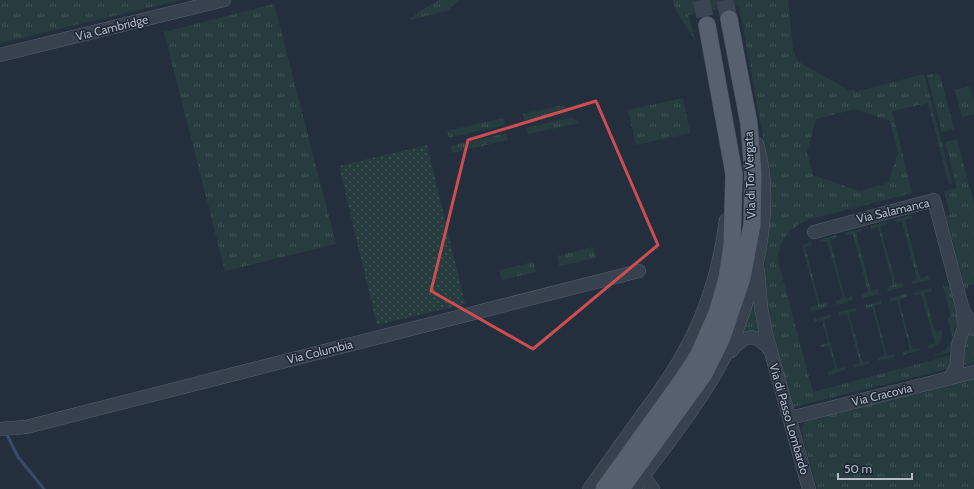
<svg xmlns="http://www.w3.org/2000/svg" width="974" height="489" font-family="Cabin,sans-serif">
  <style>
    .grass { fill: url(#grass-tufts); fill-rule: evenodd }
    .garden { fill: url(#garden-dots) }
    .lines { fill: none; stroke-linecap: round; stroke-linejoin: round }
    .stream { stroke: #394c67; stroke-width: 3 }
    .major-tunnel { stroke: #3a4453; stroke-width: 17; stroke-dasharray: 17 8; stroke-linecap: butt }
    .minor-casing { stroke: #565f6c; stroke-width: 14 }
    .major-casing { stroke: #414a57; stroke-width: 18 }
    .minor { stroke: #38414e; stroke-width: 13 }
    .major { stroke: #56606e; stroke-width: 17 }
    .marked { fill: none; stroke: #ce4d50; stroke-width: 3; stroke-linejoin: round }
    .labels { text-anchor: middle; stroke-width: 3; stroke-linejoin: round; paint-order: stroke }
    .street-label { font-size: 12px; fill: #b4bcc9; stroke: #1d2633 }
  </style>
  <defs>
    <pattern id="grass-tufts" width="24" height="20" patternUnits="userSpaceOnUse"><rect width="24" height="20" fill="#263c3f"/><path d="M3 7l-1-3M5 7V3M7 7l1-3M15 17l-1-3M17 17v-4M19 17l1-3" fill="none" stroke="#435659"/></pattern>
    <pattern id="garden-dots" width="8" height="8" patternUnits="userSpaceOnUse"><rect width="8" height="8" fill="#263c3f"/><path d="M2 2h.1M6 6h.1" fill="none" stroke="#435659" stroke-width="1.8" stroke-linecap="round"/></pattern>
  </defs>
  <rect width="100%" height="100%" fill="#242f3e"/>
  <path class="grass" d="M0,0H181L0,43Z
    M439,0H460L447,11L409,20L420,11Z
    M673,0H788L793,50L799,62L850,91L854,90L855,92L924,74L952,183L949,184L928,103L892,111L912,193L810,219C791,227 778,240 778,261L813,392L952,355L950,365L947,369L793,407L768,319L763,283L765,263L768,238L770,204L768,165L739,5L688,15L696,42L676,11ZM855,109L890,121L898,152L888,183L859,191L813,175L807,152L816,119Z
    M274,4L336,244L225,271L164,32Z
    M937,73L938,75H940L954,129L942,132L927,75Z
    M970,86L974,100V114L962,117L955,90Z
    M683,98L690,133L636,145L628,110Z
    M563,105L568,111L525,121L523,114Z
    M573,117L579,123L528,134L526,128Z
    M503,118L505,125L449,138L447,131Z
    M506,133L508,140L452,153L451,146Z
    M957,139L974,204V284L968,285L969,289L965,288L946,216L950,215L944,191L957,188L945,142Z
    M912,215V218L905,220L920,278L928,276L929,280L913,284L911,281L917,279L902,221L896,222L895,220Z
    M887,222V224L880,227L896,284L903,283L904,287L888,291L887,287L893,285L878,227L871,229V226Z
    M861,229L862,231L856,233L871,291L878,289L879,294L863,298L862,294L868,292L853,234L846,235L845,233Z
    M836,235L837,238L830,240L845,298L852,296L853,300L837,305L835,301L843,298L827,241L820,242L819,240Z
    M811,242L812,245L805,247L820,304L827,303L828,307L812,311L810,307L818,305L802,245Z
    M593,247L596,258L560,266L557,256Z
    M533,262L536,272L502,280L499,270Z
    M943,286H947L952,289L959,312L956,313L957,322L952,338L951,352L933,356L946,350L952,338L948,318L951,317Z
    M931,288L932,291L924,293L935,332L942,330C943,340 938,346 929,349L928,345L935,343L921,294L914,295L913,293Z
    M906,294L907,297L899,300L912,349L920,348V350L903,355V352L910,350L897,300L890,302L889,299Z
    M881,301V304L874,306L887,355L894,354L895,357L878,361V358L885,356L872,307L865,308L864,306Z
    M752,306L753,307L758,330C755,332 746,333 742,332L751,307Z
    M856,308V311L849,313L862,362L869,361L870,363L853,368V365L860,363L847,314L839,315V312Z
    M830,315L831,317L824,320L837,369L845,367V370L828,375V371L835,369L829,346L821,347L820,345L828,343L822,320L814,322V319Z
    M970,334L974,335V363L965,365C958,356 964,345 967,335Z
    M974,378V489H817L801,430L806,419Z"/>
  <path class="garden" d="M427,145L465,304L377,325L339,166Z"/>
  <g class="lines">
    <path class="stream" d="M6,433L18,457L44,489"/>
    <path class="major-tunnel" d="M701,0L707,25
      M725,0L729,19"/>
    <g class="minor-casing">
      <path id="minor" d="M0,55L224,0
        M814,232L934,200L963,310
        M758,271L761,308L766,334L809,489
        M731,351C746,334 754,332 770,350
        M950,378L957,365L958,345L964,327L963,310L974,329
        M790,418L974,372
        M0,429L26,427L639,271
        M643,476L653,489
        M589,489C607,464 624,440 642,415C657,395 672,375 684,352C707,311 720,267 726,220
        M634,489C663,449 695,410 719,367C752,307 777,211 757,144"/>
    </g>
    <g class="major-casing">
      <path id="major" d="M604,489L683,379L698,356L717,313L727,278L732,244L734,174L707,25
        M621,489L704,374L721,340L742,278L752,225L753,174L749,124L729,19"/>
    </g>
    <use href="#minor" class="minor"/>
    <use href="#major" class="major"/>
  </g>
  <path class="marked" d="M596,101L658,245L533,349L431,291L468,140Z"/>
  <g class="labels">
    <g class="street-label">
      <text transform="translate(112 28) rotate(-14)" y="4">Via Cambridge</text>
      <text transform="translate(750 175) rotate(-92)" y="4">Via di Tor Vergata</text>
      <text transform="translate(893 211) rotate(-13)" y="4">Via Salamanca</text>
      <text transform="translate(320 352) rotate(-14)" y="4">Via Columbia</text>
      <text transform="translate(882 395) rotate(-14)" y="4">Via Cracovia</text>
      <text transform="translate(789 419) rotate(74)" y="4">Via di Passo Lombardo</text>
    </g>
  </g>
  <path d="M838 473v6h74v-6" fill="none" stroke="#b4bcc9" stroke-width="2"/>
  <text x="844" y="473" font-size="12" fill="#b4bcc9" stroke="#1d2633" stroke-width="3" paint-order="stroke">50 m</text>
</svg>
